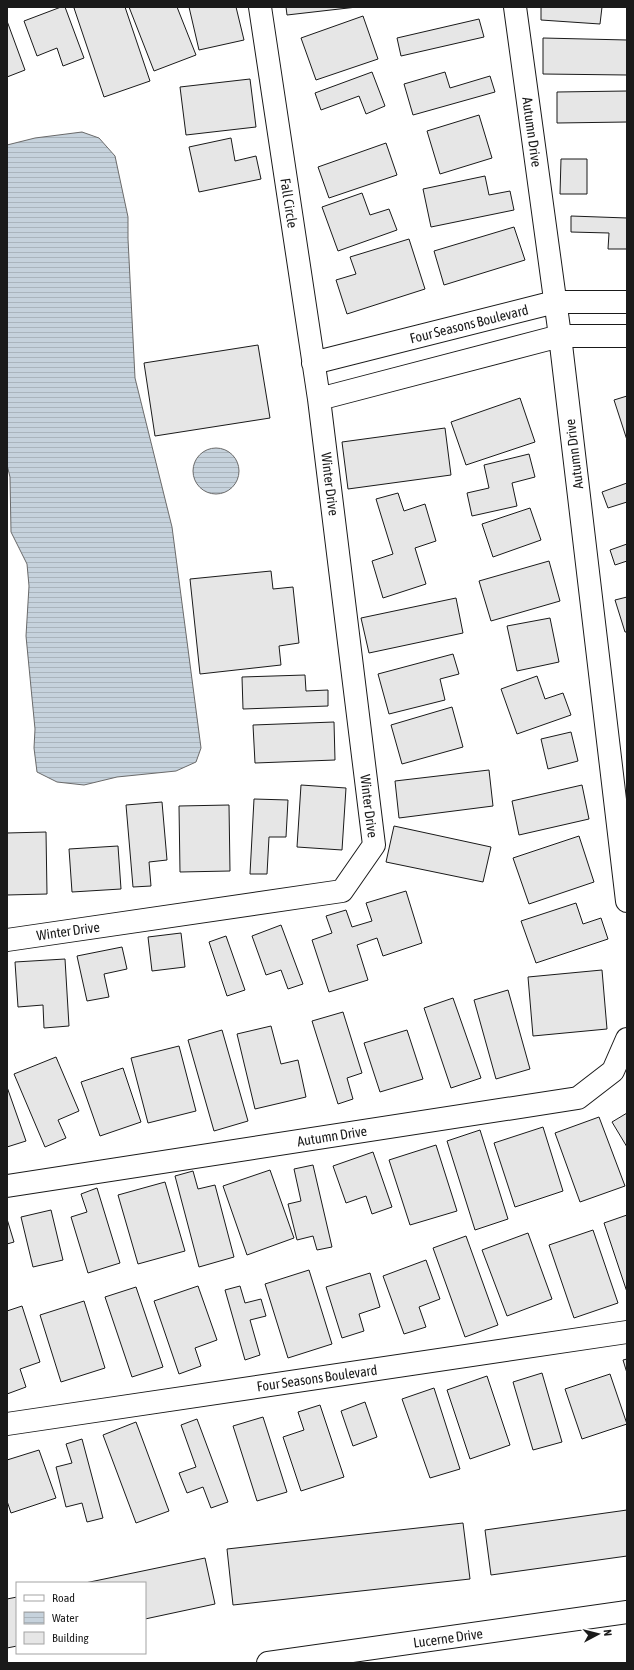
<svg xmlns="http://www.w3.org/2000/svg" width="634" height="1670" font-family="'Asap Condensed',sans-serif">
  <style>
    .water { fill: url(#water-rules); stroke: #6a6a6a }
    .building { fill: #e6e6e6; stroke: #1a1a1a }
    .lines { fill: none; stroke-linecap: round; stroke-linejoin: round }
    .minor-casing { stroke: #1a1a1a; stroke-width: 24 }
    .minor { stroke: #fff; stroke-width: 22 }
    .labels { text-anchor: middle; stroke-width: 3; stroke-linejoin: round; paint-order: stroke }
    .street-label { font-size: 14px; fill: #1a1a1a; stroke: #fff }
  </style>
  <defs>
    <pattern id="water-rules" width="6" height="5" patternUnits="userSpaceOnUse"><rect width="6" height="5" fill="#c6d2dc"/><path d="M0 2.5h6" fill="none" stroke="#aab4bc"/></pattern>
  </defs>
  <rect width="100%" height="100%" fill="#fff"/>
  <path class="water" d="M82,132L99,138L115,156L128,217V239L135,378L172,527L201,748L196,762L176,771L117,777L84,785L57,782L37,772L34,748L35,729L26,636L29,586L27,564L11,532L10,477L7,465V145L35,138Z
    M193 471a23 23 0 1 1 46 0a23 23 0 1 1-46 0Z"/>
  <path class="building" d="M61,7H65L84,58L63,66L57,48L37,56L24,21Z
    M77,7H125L150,81L104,97L74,8Z
    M129,7H177L196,55L154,71Z
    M189,7H236L244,40L199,50Z
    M286,7H357L287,15Z
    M541,7H602L600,24L541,20Z
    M363,16L378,59L316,80L301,38Z
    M479,19L484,37L401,56L397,38Z
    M7,21L25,70L7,77Z
    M543,38L627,40V75L543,74Z
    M372,72L385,106L366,114L359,96L321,110L315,93Z
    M445,72L450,88L490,76L495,92L413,115L404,84Z
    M250,79L256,127L186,135L180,87Z
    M627,91V122L557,123V92Z
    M479,115L492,158L440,174L427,131Z
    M231,138L235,161L256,156L261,179L199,192L189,147Z
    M386,143L397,175L329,198L318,167Z
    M561,159H587V194H560Z
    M485,176L489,195L510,191L514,210L431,227L423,189Z
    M362,193L370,215L389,209L397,230L338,251L322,207Z
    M571,216L627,218V249H608L609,233L571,232Z
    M514,227L525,260L444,285L434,251Z
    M409,239L425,289L347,314L336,280L356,274L350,257Z
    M258,345L270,418L155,436L144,363Z
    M627,396V440L614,400Z
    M520,398L535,442L466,465L451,422Z
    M445,428L451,475L348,489L342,442Z
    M529,454L535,477L512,483L517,506L472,516L467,493L489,488L484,465Z
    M627,483V502L608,508L602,492Z
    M398,493L404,511L425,504L436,541L415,548L426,584L383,598L372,561L393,554L376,499Z
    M530,508L541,540L493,557L482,524Z
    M627,544V561L615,565L610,550Z
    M549,561L560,601L491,621L479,581Z
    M271,571L273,589L293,587L299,643L279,646L281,665L200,674L190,579Z
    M627,597V632H625L615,600Z
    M456,598L463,633L369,653L361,618Z
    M550,618L559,662L517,671L507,626Z
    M453,654L459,674L440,679L445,700L389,714L378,674Z
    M305,675L306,691L328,690V706L243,709L242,677Z
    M537,676L545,699L563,693L571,715L517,734L501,689Z
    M452,707L463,747L402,764L391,725Z
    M334,722L335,760L255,763L253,725Z
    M571,732L578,761L548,769L541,739Z
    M489,770L493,806L399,818L395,781Z
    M301,785L346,788L342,850L297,847Z
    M582,785L589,819L519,835L512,801Z
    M254,799L288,800L286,837H269L267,874H250Z
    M162,802L167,860L149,862L151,886L133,887L126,805Z
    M229,805L230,871L180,872L179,806Z
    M394,826L491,847L483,882L386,862Z
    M46,832L47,894L7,895V833Z
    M579,836L594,882L529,904L513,858Z
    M118,846L121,889L72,892L69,849Z
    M406,891L422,943L383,956L377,938L357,945L368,980L329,992L312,940L332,933L326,916L346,910L352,927L372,921L366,903Z
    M576,903L583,924L601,918L608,939L536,963L521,921Z
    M281,925L303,984L288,989L281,970L266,975L252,936Z
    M181,933L185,967L152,971L148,937Z
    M226,936L245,990L227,996L209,942Z
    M122,947L127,969L104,974L109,997L87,1001L77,956Z
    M65,959L69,1026L44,1028L43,1005L18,1007L15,962Z
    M602,970L607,1029L533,1036L528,977Z
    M508,990L530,1069L496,1079L474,1000Z
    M453,998L481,1078L451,1088L424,1008Z
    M343,1012L362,1073L347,1078L353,1099L338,1104L312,1021Z
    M271,1026L281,1064L298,1060L306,1097L255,1109L237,1034Z
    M222,1030L248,1121L214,1131L188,1040Z
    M407,1030L423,1079L380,1092L364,1043Z
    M179,1046L196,1111L148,1123L131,1058Z
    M56,1057L79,1111L58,1120L66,1138L45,1147L14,1074Z
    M123,1068L141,1122L100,1136L81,1082Z
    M7,1087L26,1141L7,1147Z
    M627,1113V1147L612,1122Z
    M599,1117L625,1186L580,1202L555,1133Z
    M543,1127L563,1191L515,1207L494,1143Z
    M480,1130L508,1219L475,1230L447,1141Z
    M436,1145L457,1211L410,1225L389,1160Z
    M373,1152L392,1207L372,1214L366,1196L346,1203L333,1166Z
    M313,1165L332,1247L317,1250L313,1236L297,1240L288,1204L301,1201L294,1169Z
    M270,1170L294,1238L247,1255L223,1186Z
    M193,1171L198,1189L215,1185L234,1257L199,1267L175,1176Z
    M165,1182L185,1251L138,1264L118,1195Z
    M97,1188L120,1263L88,1273L71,1217L87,1212L81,1194Z
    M51,1210L63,1260L33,1267L21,1217Z
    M627,1215V1292L604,1223Z
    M7,1219L14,1242L7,1244Z
    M593,1230L618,1303L574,1318L549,1245Z
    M528,1233L552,1299L507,1316L482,1250Z
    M466,1236L498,1325L465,1337L433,1248Z
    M426,1260L440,1299L419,1307L426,1327L404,1334L383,1276Z
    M309,1270L332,1344L288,1358L265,1284Z
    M370,1273L380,1307L359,1314L364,1331L342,1338L326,1287Z
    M198,1286L217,1340L195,1348L201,1366L179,1374L154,1301Z
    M240,1286L245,1303L261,1299L266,1316L250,1320L260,1355L245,1360L225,1290Z
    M136,1287L163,1367L132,1377L105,1297Z
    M84,1301L105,1368L61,1382L40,1315Z
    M22,1306L40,1362L20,1369L26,1387L7,1394V1311Z
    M627,1359V1373L623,1360Z
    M542,1373L562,1442L533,1450L513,1382Z
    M610,1374L627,1424L582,1439L565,1389Z
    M487,1376L510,1445L470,1459L447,1390Z
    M434,1388L460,1469L430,1478L402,1399Z
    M365,1402L377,1437L353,1446L341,1411Z
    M320,1405L344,1477L301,1491L283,1437L304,1430L298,1412Z
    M263,1417L287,1492L257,1501L233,1426Z
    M197,1419L228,1502L211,1508L203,1487L187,1493L179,1473L196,1467L181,1425Z
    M136,1422L169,1511L136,1523L103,1435Z
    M82,1439L103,1518L87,1522L82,1503L66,1507L56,1467L72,1463L66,1444Z
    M39,1450L56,1498L11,1513L7,1501V1460Z
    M627,1510V1556L491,1575L485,1530Z
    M463,1523L470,1579L233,1605L227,1549Z
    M205,1558L215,1604L145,1619V1583H85Z
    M17,1597V1646L7,1648V1599Z"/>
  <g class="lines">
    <g class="minor-casing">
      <path id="minor" d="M515,7L560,336L627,901
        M313,363L555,302H627
        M319,399L560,336H627
        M7,940L342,891L374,845L319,399L260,7
        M7,1186L578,1098L613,1071L627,1039
        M7,1424L627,1332
        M268,1663L627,1612"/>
    </g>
    <use href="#minor" class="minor"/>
  </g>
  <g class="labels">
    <g class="street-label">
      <text transform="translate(532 132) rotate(82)" y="5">Autumn Drive</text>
      <text transform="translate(289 203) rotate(81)" y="5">Fall Circle</text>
      <text transform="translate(469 324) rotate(-14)" y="5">Four Seasons Boulevard</text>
      <text transform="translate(574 454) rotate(-97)" y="5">Autumn Drive</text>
      <text transform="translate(330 484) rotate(83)" y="5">Winter Drive</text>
      <text transform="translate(369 806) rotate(83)" y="5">Winter Drive</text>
      <text transform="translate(68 931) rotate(-8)" y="5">Winter Drive</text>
      <text transform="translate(332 1136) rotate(-9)" y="5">Autumn Drive</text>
      <text transform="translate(317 1378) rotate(-8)" y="5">Four Seasons Boulevard</text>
      <text transform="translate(448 1638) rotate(-8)" y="5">Lucerne Drive</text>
    </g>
  </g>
  <rect width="634" height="1670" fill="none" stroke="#1a1a1a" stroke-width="16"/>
  <rect x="16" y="1582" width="130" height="72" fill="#ffffff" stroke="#a3a3a3"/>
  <rect x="24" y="1595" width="20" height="6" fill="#ffffff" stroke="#a3a3a3"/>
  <text x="52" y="1602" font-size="12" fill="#1a1a1a">Road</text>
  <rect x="24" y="1612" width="20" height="12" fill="url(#water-rules)" stroke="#a3a3a3"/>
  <text x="52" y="1622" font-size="12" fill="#1a1a1a">Water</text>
  <rect x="24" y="1632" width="20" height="12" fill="#e6e6e6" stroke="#a3a3a3"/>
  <text x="52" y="1642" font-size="12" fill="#1a1a1a">Building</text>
  <g transform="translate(598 1634) rotate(83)" stroke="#ffffff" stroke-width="3" paint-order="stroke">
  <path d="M0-3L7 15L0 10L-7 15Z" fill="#1a1a1a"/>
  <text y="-6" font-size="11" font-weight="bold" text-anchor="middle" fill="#1a1a1a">N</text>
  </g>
</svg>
